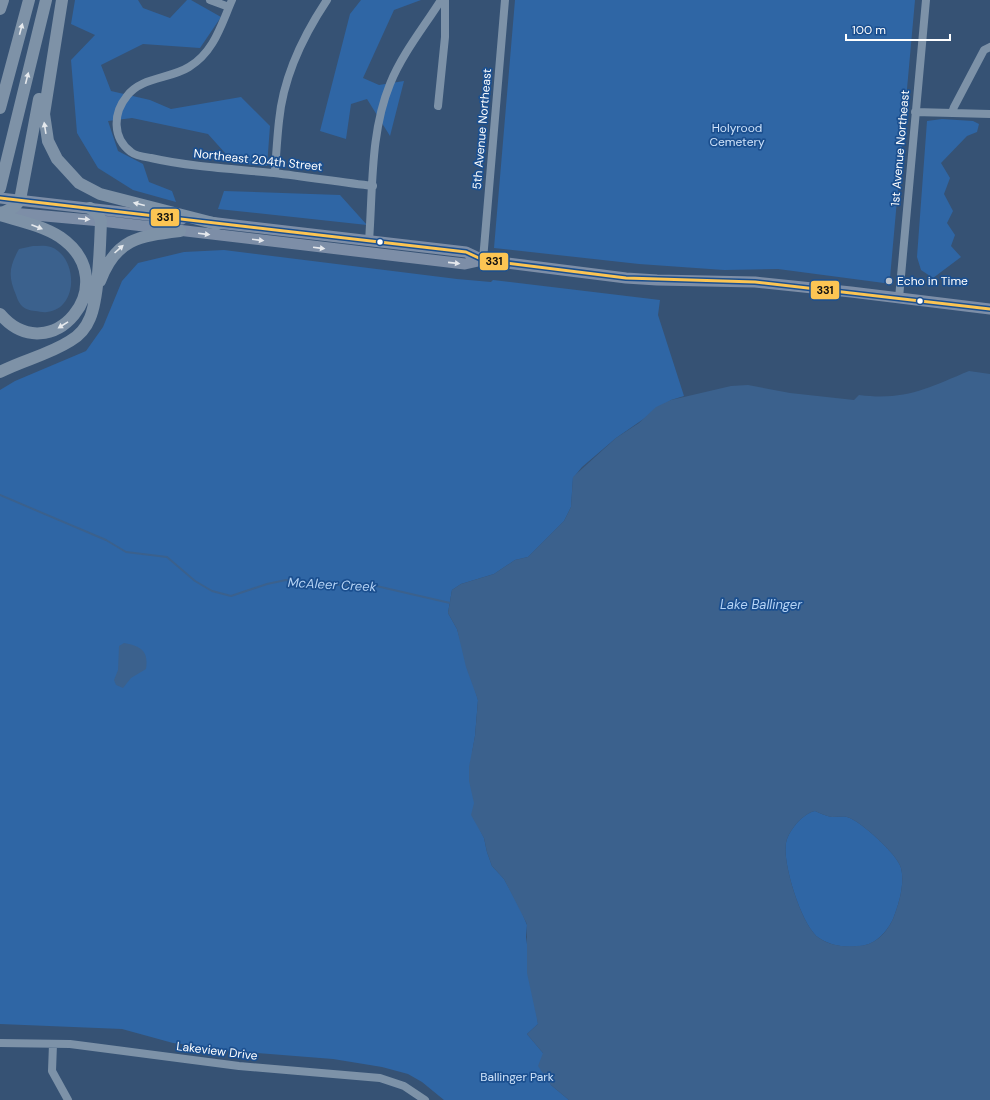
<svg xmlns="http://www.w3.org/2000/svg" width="990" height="1100" font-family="'DM Sans',sans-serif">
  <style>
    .green { fill: #2f66a5 }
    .water { fill: #3b618d; fill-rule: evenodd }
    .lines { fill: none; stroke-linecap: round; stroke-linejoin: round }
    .stream { stroke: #3b618d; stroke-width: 2 }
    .minor { stroke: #7d92a8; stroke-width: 8 }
    .major { stroke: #7d8ea7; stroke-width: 11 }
    .highway { stroke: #7e92a7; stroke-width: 12 }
    .bus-1-casing { stroke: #1b4f8f; stroke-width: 6 }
    .bus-1 { stroke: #fcc553; stroke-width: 3 }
    .oneway { fill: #e5e9ed }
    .oneway2 { fill: #e5e8ed }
    .bus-dot { fill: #fff; stroke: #1b4f8f; stroke-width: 1.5 }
    .poi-dot { fill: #b9c2ce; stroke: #1b4f8f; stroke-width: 1.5 }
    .labels { text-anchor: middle; stroke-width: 3.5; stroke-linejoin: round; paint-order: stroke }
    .park-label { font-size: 12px; fill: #cfe3fa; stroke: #1b4f8f }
    .street-label { font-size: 12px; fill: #fff; stroke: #1b4f8f }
    .poi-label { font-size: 12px; fill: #fff; stroke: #1b4f8f; text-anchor: start }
    .water-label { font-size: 13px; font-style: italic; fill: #b5d3f5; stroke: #1b4f8f }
    .line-badge { stroke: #1b4f8f; stroke-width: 1.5 }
    .pale-badge-label { font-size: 11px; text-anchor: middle; font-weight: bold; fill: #111 }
  </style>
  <rect width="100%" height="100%" fill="#365274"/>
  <path class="green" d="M75,0H138L143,8L170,18L187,0H191L221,17L200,48L143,44L101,65L111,91L150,100L171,109L241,97L270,126L267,166L234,163L208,134L132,118L108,121L118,151L143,164L149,182L172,191L176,202L133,190L98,168L77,133L71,60L95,35L71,24Z
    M361,0H421L394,10L363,78L379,85L404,81L390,136L367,99L351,104L346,139L320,131L350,14Z
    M515,0H915L890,278L884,283L778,269L724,270L639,264L494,248Z
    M942,119L973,121L979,124L977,132L967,136L941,163L950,178L944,194L953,211L947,223L955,235L951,246L961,257L933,278L921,270L917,257L927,121Z
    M224,191L340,195L367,225L218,209Z
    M224,250L457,279L491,282L493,280L660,300L658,315L684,396L671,400L616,438L582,467L573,478L571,507L564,521L528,557L515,560L494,574L461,584L452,590L448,613L457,629L478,700L475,736L472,753L480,830L484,838L487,852L492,866L504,879L521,910L527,925L526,937L538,1024L527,1034L543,1053L551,1085L569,1100H444L422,1082L408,1074L382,1067L333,1059L232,1051L173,1043L122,1029L0,1024V390L15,381L86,351L103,327L122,281L138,263L184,252Z
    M815,811C820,813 826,816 832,817C837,817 843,816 847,817C861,821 898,855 901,868C905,884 899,904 893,919C887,932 875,945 860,946C845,948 832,946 819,938C802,927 782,863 786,843C788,831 803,813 815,811Z"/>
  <path class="water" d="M33,246C38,246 45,245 51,247C78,257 79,309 47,312C43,313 39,311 35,311C24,310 19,305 16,295C8,276 9,267 19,249Z
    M969,371L990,374V1100H569L551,1085L538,1066L543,1053L527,1034L538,1024L527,973V924L504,879L492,866L487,852L484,838L471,815L474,803L469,781V767L475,736L478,700L466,667L457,629L448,613L452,590L461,584L494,574L515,560L528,557L564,521L571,507L573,477L616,438L639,423L656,407L671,400L731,386L748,385L790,393L854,400L859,395C905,401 928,388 969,371ZM815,811C820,813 826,816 832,817C837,817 843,816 847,817C861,821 898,855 901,868C905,884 899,904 893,919C886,934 874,946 857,946C843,947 831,946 819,938C802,927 782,863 786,843C788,831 803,813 815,811Z
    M124,643C140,646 149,650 146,669L131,678L123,688L116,685L114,680L118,670L119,646Z"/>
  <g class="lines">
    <path class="stream" d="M0,495L106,540L126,552L167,557L195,581L212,591L231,596L267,584L286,580L326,585H372L450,603"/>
    <path class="minor" d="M210,0L229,7
      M232,0C221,25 214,52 189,67C170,79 141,77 127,96C113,113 112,138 131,152C136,156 145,157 151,158C191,167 233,169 274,173C307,177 340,182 373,186
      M438,106L445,37V0
      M915,112L990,114
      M952,113L954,107L984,50L990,47
      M275,173C276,156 277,139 279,121C283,78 303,36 327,0
      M369,241C373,188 370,133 390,84C402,54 424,27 441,0
      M483,260L505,0
      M899,298L926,0
      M0,1043L70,1044L239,1066L380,1078L404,1086L425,1100
      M53,1044L52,1071L68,1100"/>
    <path class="major" d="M0,198L182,219
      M1,212L101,221L465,264L483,260
      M209,222L466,252L483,260L626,278L657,280L755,282L851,292L990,309"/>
    <path class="highway" d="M62,0L44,114L48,141L57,159L79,183L100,194L217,224
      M0,9L3,0
      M0,108L29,0
      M0,188L46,0
      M4,212L14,207L20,200L39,99
      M0,215C20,221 43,226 60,237C127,283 50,373 0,314
      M100,281C116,239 138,236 180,231
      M0,372C23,360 48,355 70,341C79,336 86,328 90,318C99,297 100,245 101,221L98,214L90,208"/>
    <g class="bus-1-casing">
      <path id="bus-1" d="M0,198L466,252L483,260L626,278L755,282L990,309"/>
    </g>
    <use href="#bus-1" class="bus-1"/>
  </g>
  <defs><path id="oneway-solid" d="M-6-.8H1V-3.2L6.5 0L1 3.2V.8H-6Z"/></defs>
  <g class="oneway">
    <use href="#oneway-solid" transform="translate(21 29) rotate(-75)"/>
    <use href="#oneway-solid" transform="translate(27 78) rotate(-76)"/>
    <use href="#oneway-solid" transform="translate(45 128) rotate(-99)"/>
    <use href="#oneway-solid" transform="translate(139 204) rotate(-166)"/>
    <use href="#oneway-solid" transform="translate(37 227) rotate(21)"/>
    <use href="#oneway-solid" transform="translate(119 249) rotate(-42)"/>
    <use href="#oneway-solid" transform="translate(63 325) rotate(148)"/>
  </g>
  <g class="oneway2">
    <use href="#oneway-solid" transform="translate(84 219) rotate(5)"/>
    <use href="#oneway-solid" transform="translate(204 234) rotate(7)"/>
    <use href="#oneway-solid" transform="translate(258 240) rotate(7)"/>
    <use href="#oneway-solid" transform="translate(319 248) rotate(7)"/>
    <use href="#oneway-solid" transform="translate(454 263) rotate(6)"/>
  </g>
  <g class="bus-dot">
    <circle cx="380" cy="242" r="3.5"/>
    <circle cx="920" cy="301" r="3.5"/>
  </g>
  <circle class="poi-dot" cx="889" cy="281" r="4"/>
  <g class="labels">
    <g class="park-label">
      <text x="737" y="132">Holyrood<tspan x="737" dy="14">Cemetery</tspan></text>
      <text x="517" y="1081">Ballinger Park</text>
    </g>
    <g class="street-label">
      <text transform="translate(482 129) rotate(-85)" y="4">5th Avenue Northeast</text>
      <text transform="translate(900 148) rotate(-85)" y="4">1st Avenue Northeast</text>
      <text transform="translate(258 160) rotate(6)" y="4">Northeast 204th Street</text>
      <text transform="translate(217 1051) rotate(7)" y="4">Lakeview Drive</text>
    </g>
    <g class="poi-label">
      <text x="897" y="285">Echo in Time</text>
    </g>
    <g class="water-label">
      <text transform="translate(332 584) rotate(3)" y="5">McAleer Creek</text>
      <text x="761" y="609">Lake Ballinger</text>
    </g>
  </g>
  <g class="line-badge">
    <rect x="150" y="208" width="30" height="19" rx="4" fill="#fcc553"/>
    <rect x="479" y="252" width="30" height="19" rx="4" fill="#fcc553"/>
    <rect x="810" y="280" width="30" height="20" rx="4" fill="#fcc553"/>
  </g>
  <g class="pale-badge-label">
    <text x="165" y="221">331</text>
    <text x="494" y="265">331</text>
    <text x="825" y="294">331</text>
  </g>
  <path d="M846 34v6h104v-6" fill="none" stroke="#ffffff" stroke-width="2"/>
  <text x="852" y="34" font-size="12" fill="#ffffff" stroke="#1b4f8f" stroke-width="3" paint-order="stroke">100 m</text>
</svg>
